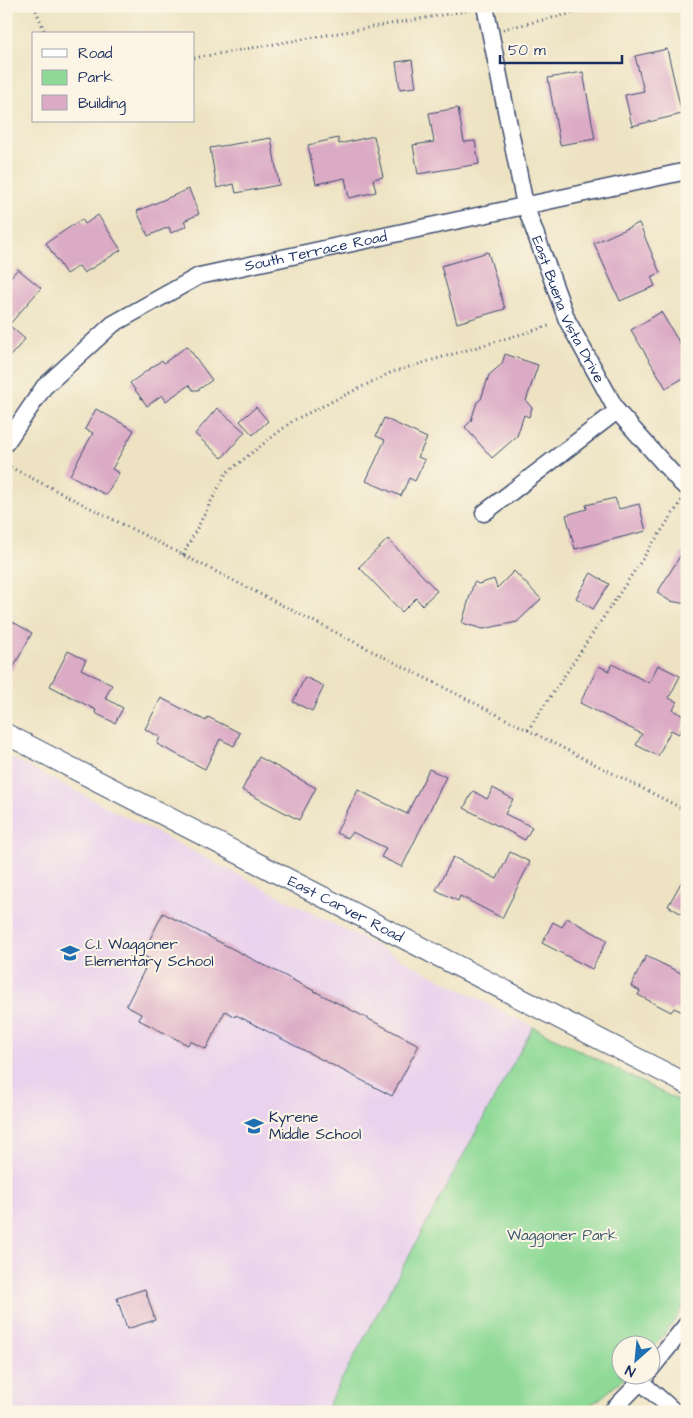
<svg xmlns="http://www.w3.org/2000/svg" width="693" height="1418" font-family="'Architects Daughter',sans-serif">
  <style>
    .built { fill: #e9d2ed }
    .green { fill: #8dd995; stroke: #54847a }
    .building { fill: #dbaac5 }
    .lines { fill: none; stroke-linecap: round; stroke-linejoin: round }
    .minor-casing { stroke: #3a4a6d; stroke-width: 19 }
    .tertiary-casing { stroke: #3a4a6d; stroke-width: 22 }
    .path { stroke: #3a4a6d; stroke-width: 3; stroke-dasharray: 1 4; stroke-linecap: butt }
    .minor { stroke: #fff; stroke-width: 16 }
    .tertiary { stroke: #fff; stroke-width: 20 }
    .labels { text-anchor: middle; stroke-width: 4; stroke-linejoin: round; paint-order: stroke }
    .street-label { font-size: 15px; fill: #1b2f5e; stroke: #fcf5e5 }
    .poi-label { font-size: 15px; fill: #1b2f5e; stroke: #fcf5e5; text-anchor: start }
    .park-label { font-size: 15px; fill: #385a6c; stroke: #fcf5e5 }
  </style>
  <rect width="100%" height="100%" fill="#fcf5e5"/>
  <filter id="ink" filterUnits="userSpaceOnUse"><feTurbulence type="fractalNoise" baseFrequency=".02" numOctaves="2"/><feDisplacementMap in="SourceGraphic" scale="10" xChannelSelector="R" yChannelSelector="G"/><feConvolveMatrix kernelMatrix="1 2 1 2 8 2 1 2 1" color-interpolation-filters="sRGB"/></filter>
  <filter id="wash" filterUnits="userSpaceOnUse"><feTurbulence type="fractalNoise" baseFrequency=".0096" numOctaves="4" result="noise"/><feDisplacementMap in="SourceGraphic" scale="20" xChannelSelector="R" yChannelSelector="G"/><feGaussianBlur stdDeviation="1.12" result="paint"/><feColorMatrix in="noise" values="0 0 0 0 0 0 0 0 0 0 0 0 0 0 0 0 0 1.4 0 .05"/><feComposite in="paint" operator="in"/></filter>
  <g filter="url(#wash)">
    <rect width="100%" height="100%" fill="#ede3c3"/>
    <path class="built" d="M6,755L533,1027L324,1412H6Z"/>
    <path class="green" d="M533,1027L687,1105V1299L676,1319L651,1351L650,1346H620V1376H627L602,1397L580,1412H324Z"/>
    <g id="blocks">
      <path class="building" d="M667,49L682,114L632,126L625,95L644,91L635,56Z
        M412,60L416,87L400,89L396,62Z
        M583,72L595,139L560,145L548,78Z
        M458,108L464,142L475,141L479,164L418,174L413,145L434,142L429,113Z
        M374,136L383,177L373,179L376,192L349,198L345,178L316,184L308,145L338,138L339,144Z
        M271,138L279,185L236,193L234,184L217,188L210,148Z
        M189,189L199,214L184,221L187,226L171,233L169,227L148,236L137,211Z
        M98,215L121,250L84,273L79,266L66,274L46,243L82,219L85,224Z
        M639,223L660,273L651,277L655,286L620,301L594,243Z
        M488,252L505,309L457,323L441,266Z
        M18,269L41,288L9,325L25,339L6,361V282Z
        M661,312L682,347L687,344V376L666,388L631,330Z
        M187,346L212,380L198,390H193L189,385L166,401L162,395L147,406L130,383L162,360L164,363Z
        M505,354L538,365L526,401L532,408L529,417L524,415L517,436L492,458L465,427L471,421L477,402L481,399L489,375L502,364Z
        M256,407L268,421L253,435L240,421Z
        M217,408L245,432L222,458L195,434Z
        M96,409L134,430L112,469L119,473L106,495L70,475L93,433L85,429Z
        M384,418L427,438L418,457L425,460L415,481L409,478L401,496L366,481L385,440L376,436Z
        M615,498L619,509L639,504L646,531L575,549L566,515L587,509L586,505Z
        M388,539L437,591L422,605L416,598L402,612L359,567Z
        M687,545V604L670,601L657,593Z
        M514,571L541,599L517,622L483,629L462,623L474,582L479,584L494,579L497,588Z
        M591,573L609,584L593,609L576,598Z
        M6,618L32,633L6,681Z
        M68,651L86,660L81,669L112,685L105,698L123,708L115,723L95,713L96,710L50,686Z
        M612,664L649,683L658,665L680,676L669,698L677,702L673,710L687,718L679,734L671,730L658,756L636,745L642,734L580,703L599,666L609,671Z
        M305,677L324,686L312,711L293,702Z
        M161,698L206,721L208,717L240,733L234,746L220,739L205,769L157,744L160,737L145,729Z
        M259,757L316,788L299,820L242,790Z
        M429,769L446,777L402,867L381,857L386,848L352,832L348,838L336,833L358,790L407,814Z
        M493,788L513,799L505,814L532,827L525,840L464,808L473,791L487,799Z
        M510,852L530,862L502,918L460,896L458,901L436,890L453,857L497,879Z
        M687,872V905L682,914L668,906Z
        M163,913L419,1045L392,1096L236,1015L235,1017L225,1011L206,1049L190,1041L188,1045L139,1020L141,1014L126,1006L150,959L142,955Z
        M567,918L607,940L592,969L542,943L553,922L562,927Z
        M646,956L687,976V1014L674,1008L671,1012L638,995L640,991L631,986Z
        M145,1289L155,1320L127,1329L117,1298Z"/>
    </g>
  </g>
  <g filter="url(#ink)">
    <use href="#blocks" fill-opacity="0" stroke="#3a4a6d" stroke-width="1"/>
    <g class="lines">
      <g class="minor-casing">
        <g id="minor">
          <path id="s1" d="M485,6L525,205L567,320L617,411L681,483L687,487"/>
          <path id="s2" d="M6,443L44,387L113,324L199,276L687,171"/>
          <path d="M484,513L617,411"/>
          <path d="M650,1370L687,1324"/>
          <path d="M641,1382L675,1412"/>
          <path d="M611,1412L646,1376"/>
        </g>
      </g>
      <g class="tertiary-casing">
        <g id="tertiary">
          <path id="s3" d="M6,734L687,1084"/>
        </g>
      </g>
      <path class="path" d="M34,6L46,34
        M503,29L605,6
        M194,58L471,10
        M6,465L687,811
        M183,555L226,473L294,420L392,372L552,325
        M528,730L682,500"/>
      <use href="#minor" class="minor"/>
      <use href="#tertiary" class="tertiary"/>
    </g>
  </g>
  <defs>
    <g id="school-bare" transform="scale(1.5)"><path d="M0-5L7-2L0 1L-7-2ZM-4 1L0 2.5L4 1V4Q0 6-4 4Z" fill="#1f6fb2" stroke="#fcf5e5" stroke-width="2.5" paint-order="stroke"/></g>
  </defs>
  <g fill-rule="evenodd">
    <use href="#school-bare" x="70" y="953"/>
    <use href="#school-bare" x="254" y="1126"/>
  </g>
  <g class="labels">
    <g class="street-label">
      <text dy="5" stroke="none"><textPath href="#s2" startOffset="379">South Terrace Road</textPath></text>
      <text dy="5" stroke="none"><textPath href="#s1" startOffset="316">East Buena Vista Drive</textPath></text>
      <text dy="5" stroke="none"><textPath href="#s3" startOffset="382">East Carver Road</textPath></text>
    </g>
    <g class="poi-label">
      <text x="85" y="949">C.I. Waggoner<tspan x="85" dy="17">Elementary School</tspan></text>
      <text x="269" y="1122">Kyrene<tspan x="269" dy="17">Middle School</tspan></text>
    </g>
    <g class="park-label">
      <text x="562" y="1240">Waggoner Park</text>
    </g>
  </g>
  <rect width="693" height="1418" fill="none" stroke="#fcf5e5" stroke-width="25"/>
  <rect x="32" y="32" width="162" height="90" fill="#fcf5e5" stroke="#a2a6af"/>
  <rect x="42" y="49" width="25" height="8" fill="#ffffff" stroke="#a2a6af"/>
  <text x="78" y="58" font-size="15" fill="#1b2f5e">Road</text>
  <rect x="42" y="70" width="25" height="15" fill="#8dd995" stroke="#a2a6af"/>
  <text x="78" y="82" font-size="15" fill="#1b2f5e">Park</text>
  <rect x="42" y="95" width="25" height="15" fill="#dbaac5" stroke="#a2a6af"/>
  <text x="78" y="108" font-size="15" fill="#1b2f5e">Building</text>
  <g transform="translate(636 1360) rotate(207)"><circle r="24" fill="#fcf5e5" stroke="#a2a6af"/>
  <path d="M0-4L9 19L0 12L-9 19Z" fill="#1f6fb2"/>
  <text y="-8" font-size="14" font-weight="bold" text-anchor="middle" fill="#1b2f5e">N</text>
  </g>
  <path d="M500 55v8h122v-8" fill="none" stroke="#1b2f5e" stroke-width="2.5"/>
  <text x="508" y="55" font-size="15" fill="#1b2f5e" stroke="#fcf5e5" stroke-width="4" paint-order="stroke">50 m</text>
</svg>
